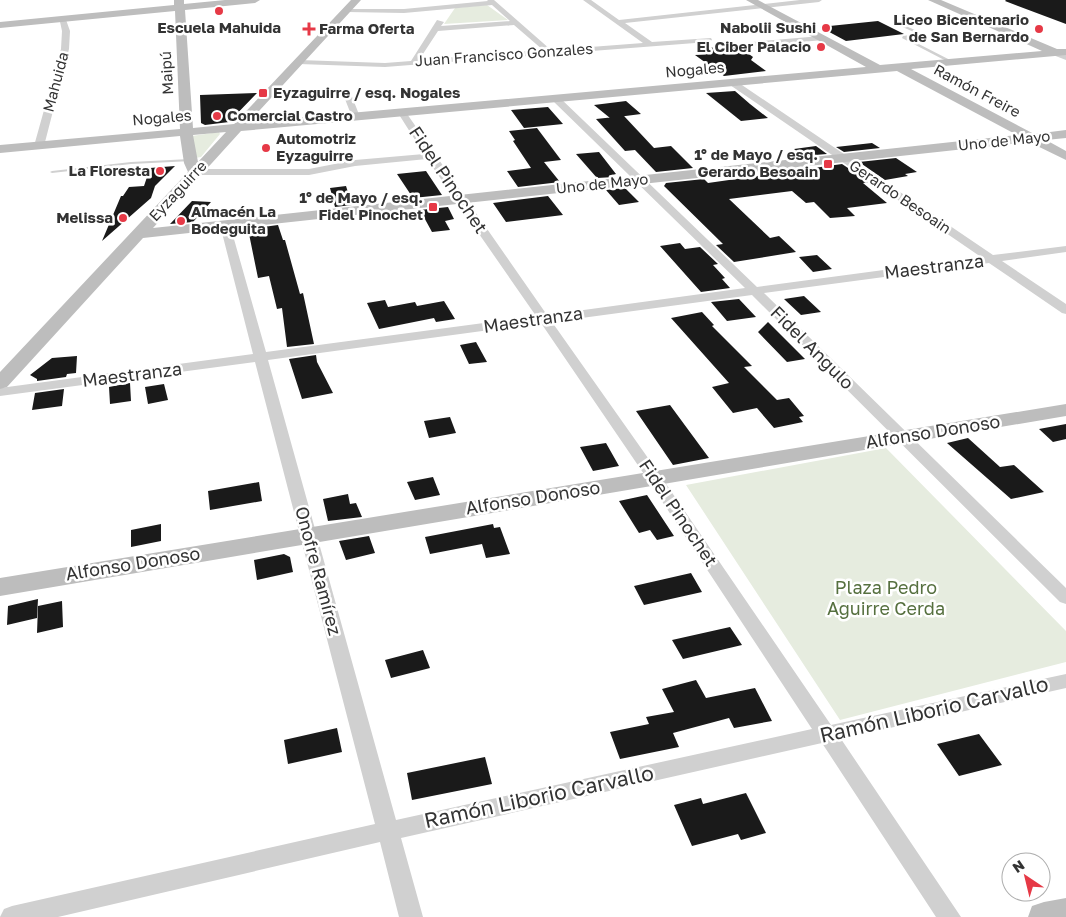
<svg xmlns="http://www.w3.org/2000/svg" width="1066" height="917" font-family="'Golos Text',sans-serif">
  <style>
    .green { fill: #e6ecdf }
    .building { fill: #1a1a1a }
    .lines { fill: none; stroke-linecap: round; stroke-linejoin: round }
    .lane { fill: #d0d0d0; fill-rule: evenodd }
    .street { fill: #d0d0d0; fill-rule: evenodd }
    .secondary { fill: #bdbdbd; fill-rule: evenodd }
    .poi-dot { fill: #e63946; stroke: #fff; stroke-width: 2 }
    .labels { text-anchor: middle; stroke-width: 5; stroke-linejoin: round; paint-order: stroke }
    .far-poi-label { font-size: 15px; font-weight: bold; fill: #333; stroke: #fff; text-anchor: end }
    .far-street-label { font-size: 15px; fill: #333; stroke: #fff }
    .street-label { font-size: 18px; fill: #333; stroke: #fff }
    .park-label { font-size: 18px; fill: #56703f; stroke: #fff }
    .near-street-label { font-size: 21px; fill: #333; stroke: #fff }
  </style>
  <rect width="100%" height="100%" fill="#fff"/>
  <path class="green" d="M487,5L508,20L444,24L455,8Z
    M219,132L220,134L201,157L195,158L192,136Z
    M886,448L1066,631V662L840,720L686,485Z"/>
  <path class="building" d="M1006,0H1066V24L1005,1Z
    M878,21L904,34L846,41L820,27Z
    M735,46L742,49L753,57L751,60L766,71L724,76L695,55L706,54L701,50L708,49L707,48Z
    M735,91L750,104L768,118L741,121L706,93Z
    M257,93L229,122L205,125L201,123L200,95Z
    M626,101L641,114L610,118L594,105Z
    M548,107L563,124L524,128L511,110Z
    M624,116L654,148L671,146L693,168L656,172L635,150L625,151L596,119Z
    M537,128L561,160L544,162L560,182L518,187L507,171L531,168L513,141L515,140L509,131Z
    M872,143L880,148L844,152L836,147Z
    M816,146L827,154L803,156L794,149Z
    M599,152L616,174L612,175L614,177L597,178L576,154Z
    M896,158L917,172L905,174L908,176L885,180L859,162Z
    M842,164L869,182L863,183L887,203L847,208L855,216L830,218L814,202L806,203L792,191L729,199L770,238L779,236L796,252L734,262L716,245L723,244L664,186L666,183L704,179L708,183Z
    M175,166L155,186L151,198L102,241L121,196H123L129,187L144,186L150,168Z
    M426,171L442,195L413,198L397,174Z
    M346,186L352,205L335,207L330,188Z
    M625,188L639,202L619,205L606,190Z
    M548,196L563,215L506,222L493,203Z
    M192,201L211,202L193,222L170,224Z
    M448,207L454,219L445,221L450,230L432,232L420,210Z
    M278,225L283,240H285L300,294L303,293L314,344L287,347L282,308L277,309L269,276L258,278L248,229Z
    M680,243L685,249L700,247L718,264L713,265L725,278L722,279L730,288L701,292L660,246Z
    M817,255L832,269L813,272L799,257Z
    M804,296L821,312L801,315L784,299Z
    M739,299L756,317L727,321L711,302Z
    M385,300L388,307L415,302L417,306L444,301L455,319L436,322L434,318L379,329L367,303Z
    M702,312L714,325L712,326L752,366L744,367L777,400L789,398L804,416L799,417L803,422L774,428L757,408L733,413L712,387L729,383L671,318Z
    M768,322L805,359L787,362L758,332Z
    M476,342L487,362L469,364L460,345Z
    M316,355L317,362L333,393L302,399L289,359Z
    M77,356L76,373L67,374L66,377L37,381V379L30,375L52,358Z
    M130,383L131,401L110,404L109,387Z
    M164,384L168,400L148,404L145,387Z
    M64,389L62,406L32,410L35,393Z
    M670,405L709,458L673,465L636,411Z
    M450,417L456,433L429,438L424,421Z
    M1066,424V439L1053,442L1039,429Z
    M968,438L1000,467L1014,465L1044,492L1011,499L947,443Z
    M606,443L619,466L593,471L580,447Z
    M433,477L440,495L415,500L407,482Z
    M259,482L262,501L210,510L208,491Z
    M348,494L350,504L356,503L362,517L328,521L323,499Z
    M647,495L674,536L657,540L650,530L639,533L619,501Z
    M161,524V541L131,547V530Z
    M493,524L494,528L500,527L510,554L486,558L482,544L430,554L425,537Z
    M369,536L375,553L346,560L339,541Z
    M284,554L290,557L293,572L257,580L254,560Z
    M691,573L702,592L644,605L634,586Z
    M38,599L37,618L7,625L8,606Z
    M62,601L63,627L37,633L38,606Z
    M730,627L742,645L683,659L672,640Z
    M423,650L430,668L391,678L385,660Z
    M696,680L706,698L755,688L772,721L734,728L729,718L673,733L679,747L620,759L610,732L649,724L646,717L674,712L662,689Z
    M337,728L342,752L288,764L284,740Z
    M979,734L1002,765L959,776L937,744Z
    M485,757L492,784L412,800L407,773Z
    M746,793L766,833L741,840L738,834L692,846L674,805L701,798L703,804Z"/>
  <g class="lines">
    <path class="lane" d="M894,21H896L923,34L922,36L907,38L954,62V64H952L902,38L903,36L918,34L894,23Z
      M190,159H192V161L131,164L52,173L50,172L52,171L131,162Z"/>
    <path class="street" d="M487,0H494L551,50L643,43L583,0H591L619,20L800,0H822L819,2L625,23L652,42L711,38L712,40L708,42L385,67L299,64L295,62L299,60L385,63L411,61L437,20L444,22L441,26L510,21L492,5L404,13L347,12L344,10L345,9H404L488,1ZM514,25L543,50L419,60L438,31Z
      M59,17H65L70,31L69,49L44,146L39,149L34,146L61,49L62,31Z
      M821,36H824V40L740,47L736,45L740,43Z
      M1053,51L1066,55V60L1053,55Z
      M730,81H736L993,255L1066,246V252L1002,261L1066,304V314L1062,313L989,263L764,293L1066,588V604L1060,602L752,295L552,322L660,475L831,725L1066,674V688L841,739L961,917H936L822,743L401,838L423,917H399L380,842L58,917H0L4,909L12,906L375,824L255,362L0,396V388L253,354L220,225L225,222L230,225L266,352L536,316L427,159L355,166L309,175H195L190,172L195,169H309L355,160L424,154L398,113L402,110L405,111L547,315L745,288L553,101L552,99L556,96L559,97L757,287L981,257L730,85ZM541,323L648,480L812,729L396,820L268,360Z
      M344,92L351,94L360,117L359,119L356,120L352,117L343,94Z"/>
    <path class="secondary" d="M174,0H184V4L225,0H260L255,3L185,10L193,128L234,124L351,0H361L249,122L866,67L746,0H758L880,65L1042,51L928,0H941L1057,49H1066V55L911,69L1034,134L1066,130V138L1046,140L1066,151V160L1029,142L143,238L7,387L0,389V372L188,172L184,163L180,136L0,153V145L180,129L175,11L0,28V22L174,5ZM897,71L1017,135L153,228L241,131ZM226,132L198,162L193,135Z
      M1066,404V416L0,596V578Z
      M1066,898V917H1028L1032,906L1044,902Z"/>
  </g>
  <g class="poi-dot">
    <circle cx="219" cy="11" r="5"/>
    <circle cx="826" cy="28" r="5"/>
    <path d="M306.5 21.5h5v5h5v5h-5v5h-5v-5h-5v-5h5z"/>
    <circle cx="1039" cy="29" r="5"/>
    <circle cx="821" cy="47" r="5"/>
    <rect x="258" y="88" width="10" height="10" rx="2.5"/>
    <circle cx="217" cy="116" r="5"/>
    <circle cx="266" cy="148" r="5"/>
    <rect x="823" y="159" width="10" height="10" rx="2.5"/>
    <circle cx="160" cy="171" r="5"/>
    <rect x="428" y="202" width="10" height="10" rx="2.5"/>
    <circle cx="123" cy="218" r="5"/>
    <circle cx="181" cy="221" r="5"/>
  </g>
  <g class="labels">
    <g class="far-poi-label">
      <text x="1029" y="25">Liceo Bicentenario<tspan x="1029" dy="17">de San Bernardo</tspan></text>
      <text x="219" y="33" text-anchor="middle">Escuela Mahuida</text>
      <text x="816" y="33">Nabolii Sushi</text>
      <text x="319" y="34" text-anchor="start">Farma Oferta</text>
      <text x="811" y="52">El Ciber Palacio</text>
      <text x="273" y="98" text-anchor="start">Eyzaguirre / esq. Nogales</text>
      <text x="227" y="121" text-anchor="start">Comercial Castro</text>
      <text x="276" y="144" text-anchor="start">Automotriz<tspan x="276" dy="17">Eyzaguirre</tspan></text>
      <text x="818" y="160">1° de Mayo / esq.<tspan x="818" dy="17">Gerardo Besoain</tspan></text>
      <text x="150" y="176">La Floresta</text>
      <text x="423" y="203">1° de Mayo / esq.<tspan x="423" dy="17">Fidel Pinochet</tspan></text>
      <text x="191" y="217" text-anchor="start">Almacén La<tspan x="191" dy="17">Bodeguita</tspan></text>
      <text x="113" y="223">Melissa</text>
    </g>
    <g class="far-street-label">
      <text transform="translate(504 55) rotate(-4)" y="5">Juan Francisco Gonzales</text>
      <text transform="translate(695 70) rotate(-5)" y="5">Nogales</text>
      <text transform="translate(167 73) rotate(-93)" y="5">Maipú</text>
      <text transform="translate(56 82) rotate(-75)" y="5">Mahuida</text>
      <text transform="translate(977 91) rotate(28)" y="5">Ramón Freire</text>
      <text transform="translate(162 118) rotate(-5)" y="5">Nogales</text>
      <text transform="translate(1004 141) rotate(-6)" y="5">Uno de Mayo</text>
      <text transform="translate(602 184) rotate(-6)" y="5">Uno de Mayo</text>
      <text transform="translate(178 191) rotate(-47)" y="5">Eyzaguirre</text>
      <text transform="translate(900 197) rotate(34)" y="5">Gerardo Besoain</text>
    </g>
    <g class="street-label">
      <text transform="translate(448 180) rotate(56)" y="6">Fidel Pinochet</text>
      <text transform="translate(934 267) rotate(-7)" y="6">Maestranza</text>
      <text transform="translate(533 320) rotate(-8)" y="6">Maestranza</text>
      <text transform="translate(812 348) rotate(45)" y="6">Fidel Angulo</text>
      <text transform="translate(132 375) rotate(-7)" y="6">Maestranza</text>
      <text transform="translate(933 432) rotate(-9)" y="6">Alfonso Donoso</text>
      <text transform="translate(533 498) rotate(-9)" y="6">Alfonso Donoso</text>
      <text transform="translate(678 513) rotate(56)" y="6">Fidel Pinochet</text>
      <text transform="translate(133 564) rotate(-9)" y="6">Alfonso Donoso</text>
      <text transform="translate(318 571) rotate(75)" y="6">Onofre Ramírez</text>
    </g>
    <g class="park-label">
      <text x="886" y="594">Plaza Pedro<tspan x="886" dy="21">Aguirre Cerda</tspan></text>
    </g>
    <g class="near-street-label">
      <text transform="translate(934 710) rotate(-13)" y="7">Ramón Liborio Carvallo</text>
      <text transform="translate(539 797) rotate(-12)" y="7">Ramón Liborio Carvallo</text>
    </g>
  </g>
  <g transform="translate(1026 877) rotate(325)"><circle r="24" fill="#ffffff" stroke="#adadad"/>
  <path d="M0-4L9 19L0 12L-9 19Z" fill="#e63946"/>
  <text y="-8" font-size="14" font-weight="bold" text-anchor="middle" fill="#333333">N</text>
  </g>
</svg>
